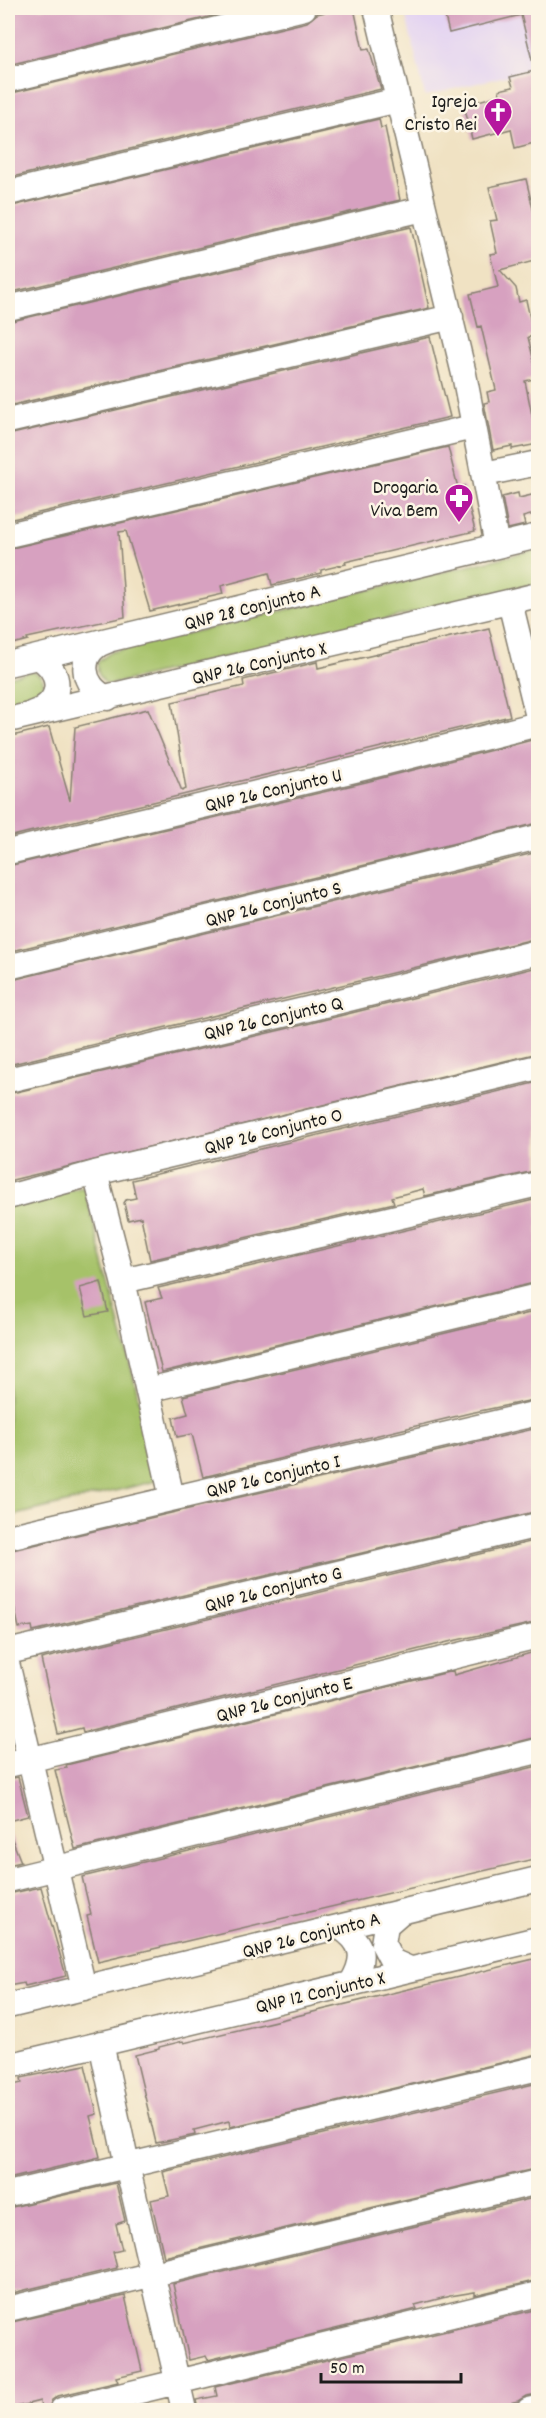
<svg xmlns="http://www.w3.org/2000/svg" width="546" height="2418" font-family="Dekko,sans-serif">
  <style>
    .built { fill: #e3d3f2 }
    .green { fill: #a6c269; stroke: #616f42; stroke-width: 1.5 }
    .building { fill: #d7a1c0 }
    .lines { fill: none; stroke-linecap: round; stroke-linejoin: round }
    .minor-casing { stroke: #867f70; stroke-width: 27 }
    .minor { stroke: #fff; stroke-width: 24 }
    .labels { text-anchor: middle; stroke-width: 5; stroke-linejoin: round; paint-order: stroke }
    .poi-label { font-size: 20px; fill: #1c1c1c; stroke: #fcf5e5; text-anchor: end }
    .street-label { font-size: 20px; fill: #1c1c1c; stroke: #fcf5e5 }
  </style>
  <rect width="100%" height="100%" fill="#fcf5e5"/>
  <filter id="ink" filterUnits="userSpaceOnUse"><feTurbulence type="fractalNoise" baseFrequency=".0167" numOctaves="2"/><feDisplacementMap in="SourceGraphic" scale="12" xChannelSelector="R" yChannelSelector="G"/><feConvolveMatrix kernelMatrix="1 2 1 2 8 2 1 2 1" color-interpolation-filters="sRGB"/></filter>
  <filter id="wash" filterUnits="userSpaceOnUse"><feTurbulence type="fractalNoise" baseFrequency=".008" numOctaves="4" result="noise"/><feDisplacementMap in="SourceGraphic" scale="24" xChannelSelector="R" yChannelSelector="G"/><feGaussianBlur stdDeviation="1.35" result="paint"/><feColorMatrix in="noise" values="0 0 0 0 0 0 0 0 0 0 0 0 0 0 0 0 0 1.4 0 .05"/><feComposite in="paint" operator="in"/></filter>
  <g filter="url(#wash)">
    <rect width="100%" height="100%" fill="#f0e2c3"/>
    <path class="built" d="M404,8H538V68L425,96Z"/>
    <path class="green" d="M538,549V583L108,685C99,679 96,672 98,662L111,652Z
      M32,671C48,677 45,688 39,701L8,709V677Z
      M84,1187L160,1480L8,1517V1205Z"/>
    <g id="blocks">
      <path class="building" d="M8,8H246L8,65Z
        M341,8H354L363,50L369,49L381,89L8,178V94L307,22L317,14Z
        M443,8H537L538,63L533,64L521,15L449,33Z
        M538,70V142L515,148L511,129L472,139L464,105L500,95L499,90L513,87L510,77Z
        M379,119L381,128L385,127L400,200L8,293V207Z
        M526,179L538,230V260L500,270L516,288L519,302L526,300L534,336L528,337L538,378L525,381L538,444L512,449V446L493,450L484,403L489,402L487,392L496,390L481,326L478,327L470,294L498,287L490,254L497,253L490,221L497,220L489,187Z
        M411,227L429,308L8,406V322Z
        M430,337L450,417L8,520V435Z
        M448,447L458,488L464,486L475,531L345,562L346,564L321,570V573L272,585L269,573L221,586L223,594L150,611L126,531L119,532L125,617L27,638L28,640L8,645V549Z
        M518,493L519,498L536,494L538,513L523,517L525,525L508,529L502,497Z
        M489,628L510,716L8,837V737L49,727L70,801L75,727L148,709L182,791L186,789L172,702L244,686L243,680L293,668L317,662L318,668Z
        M536,739L538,742V823L8,952V866L366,782Z
        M538,852V938L8,1065V981Z
        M538,967V1053L8,1181V1094L311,1023Z
        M538,1082V1170L425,1196L423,1189L392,1197L394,1203L150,1260L141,1217L128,1220L124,1203L126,1200L136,1198L132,1180Z
        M538,1199V1282L162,1372L145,1302L162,1298L158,1288Z
        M101,1282L108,1312L87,1316L80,1288Z
        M538,1311V1399L470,1413L203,1477L192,1434L177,1437L173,1418L188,1414L183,1396Z
        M538,1428V1511L33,1631L32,1626L19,1628L11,1592L8,1593V1551Z
        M538,1540V1622L448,1642L83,1732L82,1728L58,1734L41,1659Z
        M538,1651V1676L534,1677L538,1698V1737L75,1849L55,1770L67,1768L66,1765L453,1671L454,1675Z
        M538,1766V1858L98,1962L87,1916L91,1915L82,1877Z
        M18,1777L28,1816L8,1821V1779Z
        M8,1829L21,1862L8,1865Z
        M41,1887L66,1976L25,1986L24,1983L8,1986V1894Z
        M538,1958V2054L230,2127L229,2121L194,2130L195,2135L156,2143L135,2055L159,2049V2047L183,2041L184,2043Z
        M85,2065L97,2114L90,2116L100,2157L8,2179V2086L22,2083L21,2078Z
        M538,2083V2168L164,2257L151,2200L169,2196L163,2172Z
        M116,2183L125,2221L116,2224L122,2250L113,2252L117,2268L8,2294V2208Z
        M538,2197V2280L475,2295V2292L450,2296L415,2305L417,2309L208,2360L206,2356L189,2360L173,2284Z
        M125,2296L142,2371L116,2377L118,2382L58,2396L52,2400L48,2410H41L40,2401L8,2409V2323Z
        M538,2309V2394L526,2396L518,2401L480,2410H198L196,2400L217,2396L215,2387Z"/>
    </g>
  </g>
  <g filter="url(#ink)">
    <use href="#blocks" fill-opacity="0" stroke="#867f70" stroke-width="1.5"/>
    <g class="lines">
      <g class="minor-casing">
        <path id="minor" d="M376,8L464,374L497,546
          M8,80L304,8
          M8,193L398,100
          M8,308L423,209
          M8,421L451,317
          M484,474L538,463
          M8,535L473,427
          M510,602L538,717
          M107,641C76,651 80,688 108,698
          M8,664L538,536
          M33,713C63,703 64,672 38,657
          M8,720L538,595
          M8,852L363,768L538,724
          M8,967L538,837
          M8,1080L308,1009L538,952
          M95,1173L123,1281L172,1498
          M8,1197L95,1173L538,1067
          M123,1281L538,1184
          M148,1390L538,1296
          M8,1537L538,1413
          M8,1652L538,1525
          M8,1667L84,1988
          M8,1765L538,1636
          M8,1880L538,1751
          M401,1912L386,1925L383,1944L392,1961L410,1969
          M340,1927C364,1943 366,1958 352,1982
          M8,2006L538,1879
          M101,2043L127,2165L184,2410
          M8,2066L538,1939
          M8,2194L538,2068
          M8,2309L538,2182
          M62,2410L538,2294
          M529,2410L538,2408"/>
      </g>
      <use href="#minor" class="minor"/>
    </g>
  </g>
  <defs>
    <g id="church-pin" transform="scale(1.5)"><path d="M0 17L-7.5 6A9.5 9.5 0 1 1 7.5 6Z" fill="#b5179e" stroke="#fcf5e5"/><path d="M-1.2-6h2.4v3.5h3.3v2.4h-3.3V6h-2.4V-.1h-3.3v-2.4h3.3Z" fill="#fff"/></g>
    <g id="pharmacy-pin" transform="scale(1.5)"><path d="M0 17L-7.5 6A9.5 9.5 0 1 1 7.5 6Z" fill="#b5179e" stroke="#fcf5e5"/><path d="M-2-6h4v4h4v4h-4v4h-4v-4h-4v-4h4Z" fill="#fff"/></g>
  </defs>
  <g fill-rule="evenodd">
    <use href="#church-pin" x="498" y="112"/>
    <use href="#pharmacy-pin" x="459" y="498"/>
  </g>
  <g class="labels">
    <g class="poi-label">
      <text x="477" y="107">Igreja<tspan x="477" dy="23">Cristo Rei</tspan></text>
      <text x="438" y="493">Drogaria<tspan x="438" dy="23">Viva Bem</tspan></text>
    </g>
    <g class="street-label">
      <text transform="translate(252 606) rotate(-14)" y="7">QNP 28 Conjunto A</text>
      <text transform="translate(259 662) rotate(-13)" y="7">QNP 26 Conjunto X</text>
      <text transform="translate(273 789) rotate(-13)" y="7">QNP 26 Conjunto U</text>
      <text transform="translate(273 903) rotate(-14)" y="7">QNP 26 Conjunto S</text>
      <text transform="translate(273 1017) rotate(-13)" y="7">QNP 26 Conjunto Q</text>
      <text transform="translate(273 1130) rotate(-14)" y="7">QNP 26 Conjunto O</text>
      <text transform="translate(273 1475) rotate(-13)" y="7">QNP 26 Conjunto I</text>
      <text transform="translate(273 1588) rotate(-14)" y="7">QNP 26 Conjunto G</text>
      <text transform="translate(284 1698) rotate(-14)" y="7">QNP 26 Conjunto E</text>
      <text transform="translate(311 1934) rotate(-14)" y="7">QNP 26 Conjunto A</text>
      <text transform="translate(320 1991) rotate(-13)" y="7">QNP 12 Conjunto X</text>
    </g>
  </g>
  <rect width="546" height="2418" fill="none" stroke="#fcf5e5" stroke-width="30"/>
  <path d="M321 2373v9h140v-9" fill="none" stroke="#1c1c1c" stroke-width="3"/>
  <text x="330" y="2373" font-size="18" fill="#1c1c1c" stroke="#fcf5e5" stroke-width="4.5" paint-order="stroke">50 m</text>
</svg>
